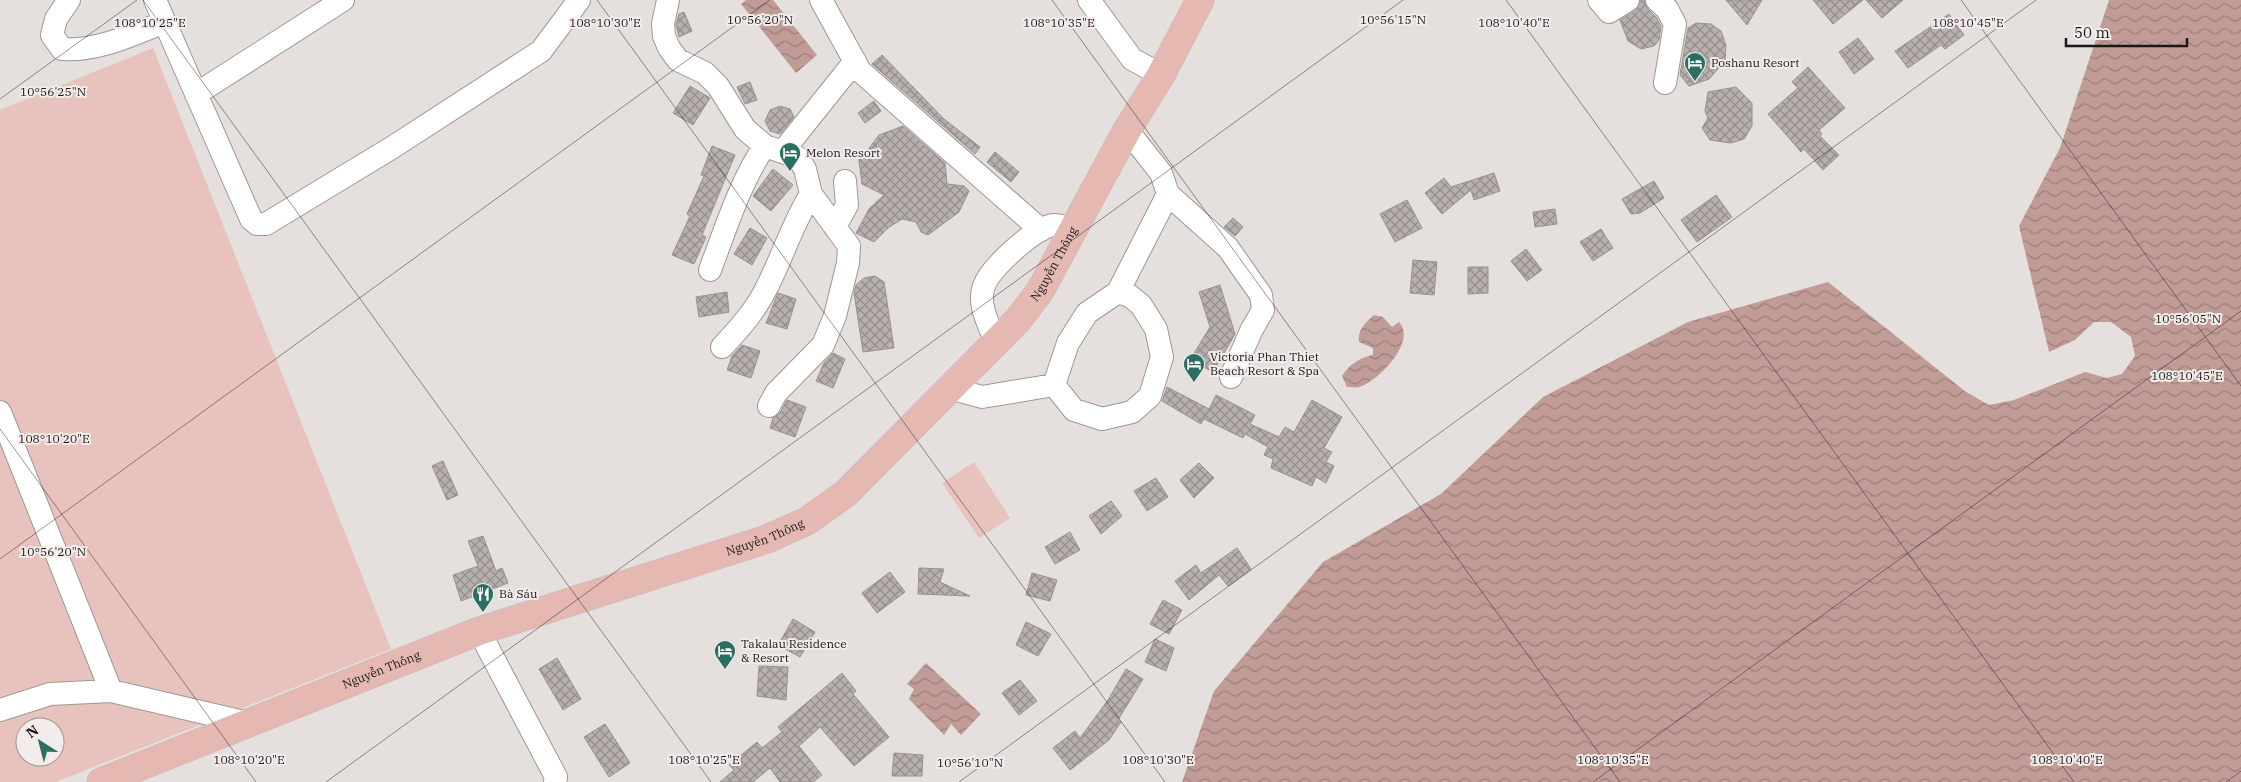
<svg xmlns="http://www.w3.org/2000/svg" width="2241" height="782" font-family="'IBM Plex Serif',serif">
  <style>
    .green { fill: #e8c3bd; fill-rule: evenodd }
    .water { fill: url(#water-waves) }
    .building { fill: url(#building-cross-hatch); stroke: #989291 }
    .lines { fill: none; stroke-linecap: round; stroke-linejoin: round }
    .minor-casing { stroke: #9e9796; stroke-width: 24 }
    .major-casing { stroke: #bfbebe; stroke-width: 29 }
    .minor { stroke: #fff; stroke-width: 22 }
    .major { stroke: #e5b8b2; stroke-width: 28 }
    .ticks { fill: none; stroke: #1a1717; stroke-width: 1; stroke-opacity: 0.45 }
    .labels { text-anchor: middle; stroke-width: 4; stroke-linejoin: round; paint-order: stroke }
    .poi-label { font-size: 12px; fill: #1a1717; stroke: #f3eceb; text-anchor: start }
    .street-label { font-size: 12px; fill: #1a1717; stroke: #f3eceb }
    .ticks-label { font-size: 12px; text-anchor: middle; fill: #1a1717; stroke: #f3eceb; stroke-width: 4; stroke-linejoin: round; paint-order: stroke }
  </style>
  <defs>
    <pattern id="water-waves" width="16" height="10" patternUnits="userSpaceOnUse" patternTransform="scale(1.25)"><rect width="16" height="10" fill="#c19c97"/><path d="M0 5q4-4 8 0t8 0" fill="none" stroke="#9c7e7a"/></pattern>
    <pattern id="building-cross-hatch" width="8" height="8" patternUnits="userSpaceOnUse" patternTransform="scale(1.25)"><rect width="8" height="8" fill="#b7b0af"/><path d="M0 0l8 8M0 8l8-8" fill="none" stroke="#948e8d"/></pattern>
  </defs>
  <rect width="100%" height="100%" fill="#e5dfde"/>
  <path class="green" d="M153,48L391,649L56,782H0V110ZM25,727H55V757H25Z
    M974,462L1010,518L979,538L942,483Z"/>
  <path class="water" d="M746,0H773L817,55L796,73L741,4Z
    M2109,0H2241V782H1182L1214,691L1323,562L1441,494L1543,397L1688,322L1828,282L1966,392L1989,405L2014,400L2085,372L2107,378L2122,374L2135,356L2131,337L2111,322H2094L2075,340L2049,352L2019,226L2060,148Z
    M1374,315L1383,317L1392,327L1399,322C1417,341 1379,381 1359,387C1355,388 1350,387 1347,387L1342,376C1350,364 1359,358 1373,355V348L1359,342C1357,330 1366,322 1374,315Z
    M926,663L981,714L961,735L951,724L944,735L909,699L914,689L907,684Z"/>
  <path class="building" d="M1641,0H1644L1648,9L1656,17L1661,26L1659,40L1654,46L1641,49L1628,41L1620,20L1635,11Z
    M1726,0H1762L1747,25Z
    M1813,0H1863L1833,24Z
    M1866,0H1903L1882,18Z
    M684,12L692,31L679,37L676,25L679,14Z
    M1949,14L1964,35L1945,49L1941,45L1908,68L1895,51Z
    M1696,23L1711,24L1721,31L1726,45L1725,61L1709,79L1689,86L1680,75L1688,28Z
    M1858,38L1874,59L1854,74L1839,52Z
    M882,55L944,119L980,147L975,154L872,64Z
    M1808,67L1845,108L1819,130L1822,134L1820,136L1839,155L1823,170L1804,149L1801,152L1768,114L1798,88L1792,82Z
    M750,82L757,100L745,104L737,87Z
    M690,86L710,98L693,125L673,113Z
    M1736,87L1752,103V126L1744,139L1731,143L1710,140L1702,128L1708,118L1705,111L1708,92Z
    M874,101L881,111L865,123L858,113Z
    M780,106L790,109L794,117L780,134L770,131L765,121L770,110Z
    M903,126L945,163L947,184L964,186L969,191L959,212L928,235L921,232L916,222L902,219L888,228L874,242L856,233L869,209L884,195L862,184L858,153L864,155L879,135Z
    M712,146L735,155L702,235L706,237L694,264L672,255L690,216L687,214L704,176L701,175Z
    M995,152L1019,172L1011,182L987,162Z
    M773,169L793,185L771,211L753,196Z
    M1494,173L1500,191L1474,200L1471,190L1442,214L1425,193L1444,178L1451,187Z
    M1654,181L1664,198L1640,213L1631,214L1622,199Z
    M1716,195L1732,217L1697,242L1681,220Z
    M1407,200L1422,228L1395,242L1380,214Z
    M1555,209L1557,224L1535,227L1533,212Z
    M1233,218L1243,227L1235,236L1224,227Z
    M750,228L767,238L752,265L734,254Z
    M1601,229L1613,248L1593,261L1580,242Z
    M1526,249L1542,270L1527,281L1511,261Z
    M1413,260L1437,262L1434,295L1410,293Z
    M1468,267H1488V293L1468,294Z
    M875,276L884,282L894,348L863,352L854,293L856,285L864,278Z
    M1220,285L1235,334L1213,372L1190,360L1210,327L1199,292Z
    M727,292L729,312L699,317L696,297Z
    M778,293L796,299L787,329L766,323Z
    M742,345L760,351L751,378L727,370L732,356Z
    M833,353L845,359L833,388L816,381L824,363Z
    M1167,387L1209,409L1201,424L1162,401Z
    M1216,395L1255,415L1250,424L1279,437L1285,427L1294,432L1312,400L1342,417L1324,448L1332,452L1326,462L1334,466L1326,483L1316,477L1312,486L1271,468L1273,459L1264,455L1268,447L1245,434L1243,438L1204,419Z
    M787,400L806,407L795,437L770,428L773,418L780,413Z
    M443,461L458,495L447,500L432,466Z
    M1199,463L1214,478L1194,498L1180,480Z
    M1156,478L1168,497L1147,511L1134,491Z
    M1111,501L1122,516L1101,534L1089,516Z
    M1070,532L1080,550L1055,564L1045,547Z
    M483,536L496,571L502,568L508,583L461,601L453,575L478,566L468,541Z
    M1237,548L1251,569L1228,586L1219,575L1189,600L1175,581L1196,565L1201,573Z
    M919,568L944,569L940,582L970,596L918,594Z
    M890,572L905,592L877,613L862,593Z
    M1032,573L1057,580L1050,601L1026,595Z
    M1163,600L1182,610L1169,634L1150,624Z
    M793,619L815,632L800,657L778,645Z
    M1026,622L1051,634L1038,656L1016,645Z
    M1155,639L1174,648L1166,671L1145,662Z
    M557,658L581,699L563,710L539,669Z
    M759,666L788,667L786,700L757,696Z
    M1126,669L1143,679L1118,720L1121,722L1109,740L1070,770L1053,748L1075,731L1080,738L1108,700Z
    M842,673L856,691L853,694L889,737L854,766L820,727L799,746L822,775L813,782H780L770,768L753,782H720L734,770L729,765L757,742L762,748L782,732L778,727Z
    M1020,680L1037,701L1019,715L1002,693Z
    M605,724L630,763L609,777L584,737Z
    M894,753L923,755L922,776H892Z"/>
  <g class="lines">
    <g class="minor-casing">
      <path id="minor" d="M69,0L56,19L52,35L62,49C97,52 133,34 165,22
        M155,0L251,219L257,224H266L393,147L541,51L579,0
        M668,0L663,24L664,36L669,48L678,60L705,73L718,86L745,129L765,146L797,157L805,169L811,194L849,246L848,263L835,316L823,345L776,393L769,406
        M821,0L860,71L1041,230
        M1089,0L1132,59L1161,75
        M1599,0L1609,12L1628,0
        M1657,0L1667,9L1675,24L1665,83
        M196,94L343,0
        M783,151L855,61
        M1168,194L1228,248L1261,295L1263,310L1251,331L1231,377
        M835,227L847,205L845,181
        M710,270C724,233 742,177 765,146
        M1118,292L1168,194L1161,173L1127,130
        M996,342C989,325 977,304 984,286C990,268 1031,232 1049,226C1056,223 1068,228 1075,229
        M722,347C740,328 757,309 768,285C783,255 793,223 811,194
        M949,388L982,397L1054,385L1074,410L1102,419L1132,412L1150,396L1162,357L1156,329L1141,305L1130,296L1118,292L1087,313L1068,343L1054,385
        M0,412L111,691
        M479,631L556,777L555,782
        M0,710L50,694L111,691L248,723"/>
    </g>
    <g class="major-casing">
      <g id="major">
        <path id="s1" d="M101,782L479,631L767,539L807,521L845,494L1018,320L1040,291L1127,130L1161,75L1200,0"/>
      </g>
    </g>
    <use href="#minor" class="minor"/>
    <use href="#major" class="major"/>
  </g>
  <path class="ticks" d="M143,0L711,782M597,0L1165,782M1052,0L1620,782M1506,0L2074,782M1961,0L2241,386M0,99L137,0M0,429L256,782M0,559L770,0M326,782L1403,0M959,782L2036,0M1593,782L2241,311M2226,782L2241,771"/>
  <defs>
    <g id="hotel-pin" transform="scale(1.125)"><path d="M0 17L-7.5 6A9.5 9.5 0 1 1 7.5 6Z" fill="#2b6f62" stroke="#f3eceb"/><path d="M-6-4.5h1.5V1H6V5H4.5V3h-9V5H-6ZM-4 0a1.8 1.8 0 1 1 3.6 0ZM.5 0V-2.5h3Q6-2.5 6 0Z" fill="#fff"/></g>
    <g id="restaurant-pin" transform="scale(1.125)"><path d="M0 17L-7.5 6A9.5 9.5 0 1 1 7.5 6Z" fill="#2b6f62" stroke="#f3eceb"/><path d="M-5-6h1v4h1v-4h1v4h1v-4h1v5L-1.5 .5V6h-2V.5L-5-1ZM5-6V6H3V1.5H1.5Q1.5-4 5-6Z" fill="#fff"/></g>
  </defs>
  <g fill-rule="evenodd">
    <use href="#hotel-pin" x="1695" y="63"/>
    <use href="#hotel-pin" x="790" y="153"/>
    <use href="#hotel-pin" x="1194" y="364"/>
    <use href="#restaurant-pin" x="483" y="594"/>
    <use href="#hotel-pin" x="725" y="651"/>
  </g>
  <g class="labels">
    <g class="poi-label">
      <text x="1711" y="67">Poshanu Resort</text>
      <text x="806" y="157">Melon Resort</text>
      <text x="1210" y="361">Victoria Phan Thiet<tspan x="1210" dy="14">Beach Resort &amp; Spa</tspan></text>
      <text x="499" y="598">Bà Sáu</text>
      <text x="741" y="648">Takalau Residence<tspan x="741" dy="14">&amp; Resort</tspan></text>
    </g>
    <g class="street-label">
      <text dy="4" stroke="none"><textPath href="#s1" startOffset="1112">Nguyễn Thông</textPath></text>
      <text dy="4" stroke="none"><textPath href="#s1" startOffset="708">Nguyễn Thông</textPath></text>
      <text dy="4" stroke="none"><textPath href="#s1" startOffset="302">Nguyễn Thông</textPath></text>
    </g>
  </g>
  <g class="ticks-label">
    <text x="760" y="24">10°56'20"N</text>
    <text x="1393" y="24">10°56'15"N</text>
    <text x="150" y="27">108°10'25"E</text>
    <text x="605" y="27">108°10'30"E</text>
    <text x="1059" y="27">108°10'35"E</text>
    <text x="1514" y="27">108°10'40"E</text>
    <text x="1968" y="27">108°10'45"E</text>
    <text x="53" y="96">10°56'25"N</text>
    <text x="2188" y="323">10°56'05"N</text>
    <text x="2187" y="380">108°10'45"E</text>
    <text x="54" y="443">108°10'20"E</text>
    <text x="53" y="556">10°56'20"N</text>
    <text x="249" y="764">108°10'20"E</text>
    <text x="704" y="764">108°10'25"E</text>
    <text x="1158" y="764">108°10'30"E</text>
    <text x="1613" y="764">108°10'35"E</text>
    <text x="2067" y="764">108°10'40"E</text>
    <text x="970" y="767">10°56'10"N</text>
  </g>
  <g transform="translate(40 742) rotate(324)"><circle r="24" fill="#f3eceb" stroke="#9c9796"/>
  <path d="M0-4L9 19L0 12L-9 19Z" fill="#2b6f62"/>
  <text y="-8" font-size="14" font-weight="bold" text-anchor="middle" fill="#1a1717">N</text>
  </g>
  <path d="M2066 38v8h121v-8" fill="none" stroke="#1a1717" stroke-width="2.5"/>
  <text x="2074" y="38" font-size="15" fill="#1a1717" stroke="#f3eceb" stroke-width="4" paint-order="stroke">50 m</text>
</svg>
